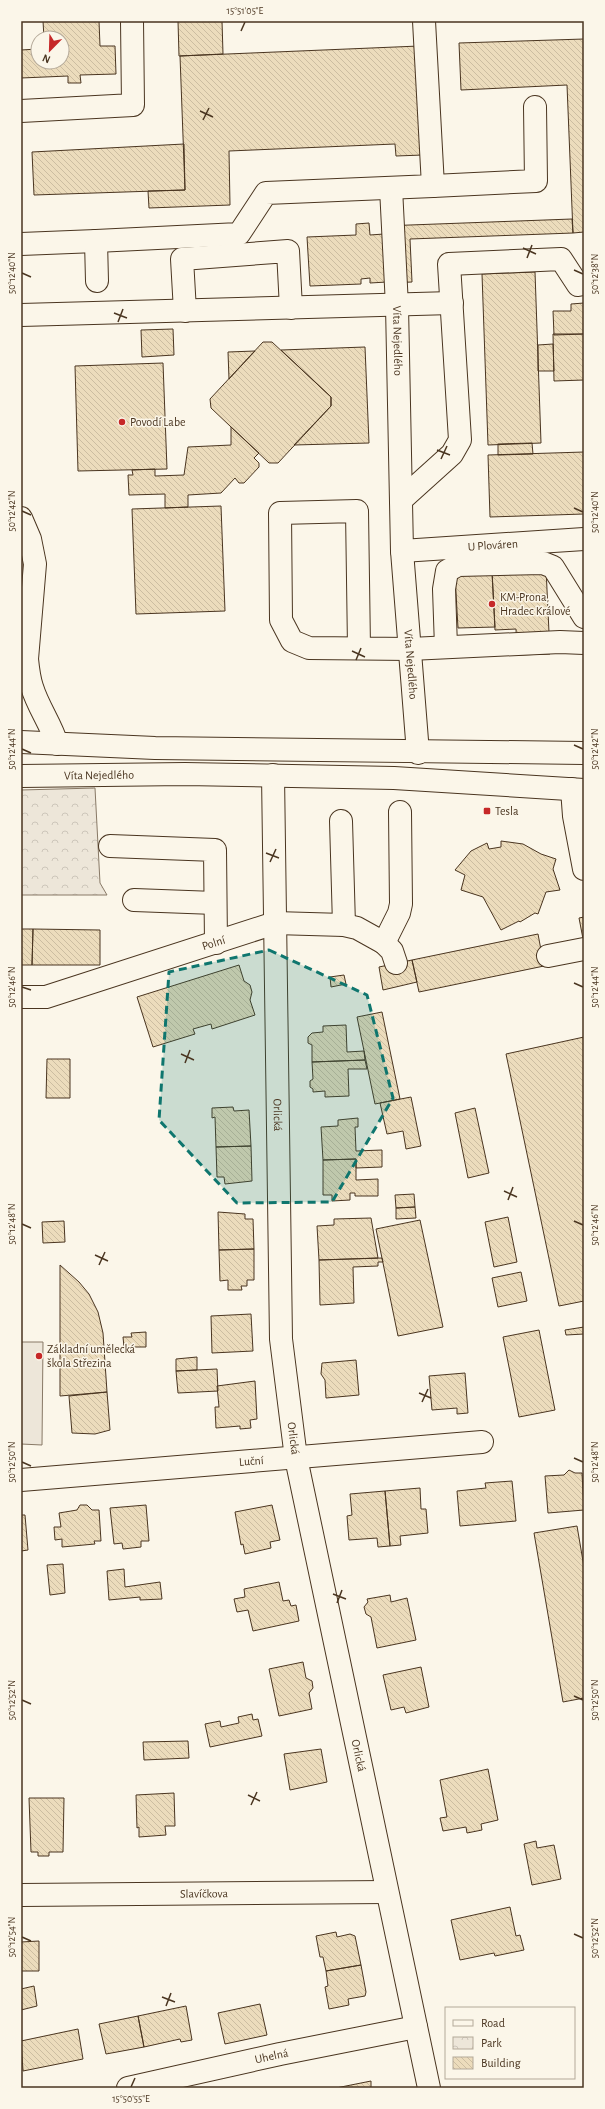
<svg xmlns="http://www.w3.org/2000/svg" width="605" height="2109" font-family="'Alegreya Sans',sans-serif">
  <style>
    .park { fill: url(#park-crowns); stroke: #887966 }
    .pitch { fill: #ede6d9; stroke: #887966 }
    .building { fill: url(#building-back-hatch); stroke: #4a3520 }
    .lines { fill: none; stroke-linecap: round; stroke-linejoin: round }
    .minor-casing { stroke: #4a3520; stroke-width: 24 }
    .major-casing { stroke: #4a3520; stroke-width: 24 }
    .minor { stroke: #fbf6e9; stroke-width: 22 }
    .major { stroke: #fbf6e9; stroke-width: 22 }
    .marked { fill: #0f766e; fill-opacity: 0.2; stroke: #0f766e; stroke-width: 3; stroke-dasharray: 8 5; stroke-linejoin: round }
    .ticks { fill: none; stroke: #4a3520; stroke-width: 1.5 }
    .poi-dot { fill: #c62828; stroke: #fbf6e9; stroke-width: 1.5 }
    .labels { text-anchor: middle; stroke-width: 3; stroke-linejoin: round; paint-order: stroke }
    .street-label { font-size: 12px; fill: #4a3520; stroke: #fbf6e9 }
    .poi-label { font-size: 12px; fill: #4a3520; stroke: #fbf6e9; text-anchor: start }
    .neatline { fill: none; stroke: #4a3520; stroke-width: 1.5 }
    .ticks-label { font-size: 10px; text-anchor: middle; fill: #4a3520 }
  </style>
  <defs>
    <pattern id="park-crowns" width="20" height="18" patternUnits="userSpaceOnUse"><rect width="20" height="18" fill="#ede6d9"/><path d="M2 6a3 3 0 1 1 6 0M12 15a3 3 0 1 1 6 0" fill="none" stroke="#cdc6ba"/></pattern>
    <pattern id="building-back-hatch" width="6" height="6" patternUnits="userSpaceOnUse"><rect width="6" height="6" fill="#ecdcbc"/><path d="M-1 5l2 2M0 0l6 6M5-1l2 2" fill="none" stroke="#ccbda1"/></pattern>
  </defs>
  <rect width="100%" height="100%" fill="#fbf6e9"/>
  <path class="park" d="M95,788L100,883L107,895H21V790Z"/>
  <path class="pitch" d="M21,1342H43L42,1445L21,1444Z"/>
  <path class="building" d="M43,21H99L100,46H115L116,74L80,75L81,83H68V76L21,78V50L38,49V62H62V38H44Z
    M178,21H222L223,54L179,56Z
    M584,39V232L573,233L567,85L461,90L459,43Z
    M419,46L423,155L396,156L395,144L229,151L230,205L149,208L148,191L185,190L180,56Z
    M184,144L185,190L34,195L32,152Z
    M572,219L573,233L410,239L412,282L387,283L383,226Z
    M369,223L370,235L384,234L387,282L370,283V278L361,279V284L310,286L307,237L356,235V224Z
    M535,272L541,443L488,445L482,274Z
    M584,303V334L554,335L553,311H571V304Z
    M173,329L174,355L142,357L141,330Z
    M553,334H584V380L554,381Z
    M263,342H272L331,397V406L278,463H269L211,408L210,399Z
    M553,344L554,371H538V345Z
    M365,347L369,443L294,445L331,406V397L281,350Z
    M255,351L229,379L228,352Z
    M163,363L167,469L78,471L75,366Z
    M231,427L259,453L254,458L259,463V467L244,483H239L235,478L221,493L188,495V507L165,508V494L129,495L128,475H133L132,470L155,469V476L184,475L188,447L231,445Z
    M532,443L533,454L498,455V444Z
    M584,452V514L490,517L488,455Z
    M221,506L225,611L136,614L132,509Z
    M546,568L550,654L517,655L516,629L495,630L492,570Z
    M492,573L495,627L458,628L455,576Z
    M501,841L523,844L541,854L556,859L553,869L560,890L546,892L538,914L535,913L520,922L519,921L501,930L483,897L461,890L465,875L455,870L471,851L487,843L489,849L501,847Z
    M584,917V944L579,918Z
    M21,929H33L32,965H21Z
    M33,929L100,930V965H32Z
    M538,934L544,966L419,992L412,960Z
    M412,960L417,982L383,990L379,967Z
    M239,965L244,981L250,985L252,992L250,1000L255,1015L212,1029L211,1024L193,1029L195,1034L153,1047L137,997Z
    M344,975L346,984L331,987L330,977Z
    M382,1012L400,1099L375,1104L357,1017Z
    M346,1025L347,1052L364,1051L365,1060L312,1062V1045L308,1043V1037L312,1033L323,1032V1026Z
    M584,1037V1301L559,1306L506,1054Z
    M47,1059H70V1098H46Z
    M365,1060L367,1069H348L349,1096L325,1097V1091L313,1092V1089L310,1087V1081L313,1079L312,1062Z
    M411,1097L421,1146L406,1149L403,1131L387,1134L380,1103Z
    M233,1107L234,1111L249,1110L251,1146L216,1147L215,1117L212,1118V1108Z
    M475,1108L489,1173L468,1178L455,1113Z
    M358,1118V1127H355L356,1151L382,1150V1167L356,1168V1159L323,1160L321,1127L338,1126V1120Z
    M251,1146L252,1181L225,1184L224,1177H217L216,1147Z
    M356,1159V1180L378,1179V1196H355V1193H350V1200L332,1201V1195H323V1160Z
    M414,1194L415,1207L396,1208L395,1195Z
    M415,1207L416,1218L396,1219V1208Z
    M218,1212L245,1214V1219H253L254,1249L219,1250Z
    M508,1217L517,1262L494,1267L485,1222Z
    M371,1218L378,1258L319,1260L317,1226L334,1225V1219Z
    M420,1220L443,1327L398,1336L376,1229Z
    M64,1221L65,1242L43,1243L42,1222Z
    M254,1249V1280H247V1286H241L242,1290H228V1280L220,1281L219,1250Z
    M382,1258L383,1262H378V1266L353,1267L354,1303L320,1305L319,1260Z
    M60,1265L79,1282L89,1294L98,1312L103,1333L107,1392L60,1396Z
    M521,1272L527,1301L498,1307L492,1278Z
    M251,1314L253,1351L212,1353L211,1316Z
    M584,1327V1334L566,1335L565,1330Z
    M539,1330L555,1410L519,1417L503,1337Z
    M146,1332V1347H124L123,1337H132L131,1333Z
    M197,1357V1370L176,1371V1359Z
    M356,1360L359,1395L326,1398L325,1380L321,1374L322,1363Z
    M217,1369L218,1391L178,1393L176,1371Z
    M465,1373L468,1413L457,1414V1408L432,1410L429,1376Z
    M255,1381L257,1419L250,1420L251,1428L240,1429V1426L216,1428L215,1407H219L217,1386Z
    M107,1392L110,1430L95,1434L72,1433L69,1396Z
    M569,1470L575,1473H582L584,1510L548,1513L545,1476L564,1475Z
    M512,1481L516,1521L460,1526L457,1491L486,1488L485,1483Z
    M420,1488L421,1509H426L428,1533L400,1536L401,1545L390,1546L385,1491Z
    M385,1491L390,1546L378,1547L377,1538L349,1540L347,1516L352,1515L350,1494Z
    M80,1505H87L92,1510H99L101,1541H94L95,1544L62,1547V1539L55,1540L54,1527H61L59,1513L77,1510Z
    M146,1505L149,1541H141V1547L123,1549L122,1543L114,1544L110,1508Z
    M272,1505L280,1540L270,1542L271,1548L245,1554L243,1544L241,1545L235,1512Z
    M21,1515H25L28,1550L21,1551Z
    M577,1526L584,1567V1698L563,1702L534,1533Z
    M63,1564L65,1593L50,1595L47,1565Z
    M124,1569L125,1587L160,1582L162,1599L140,1600V1597L109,1600L107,1571Z
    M279,1582L283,1601L289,1600L291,1606L296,1605L299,1621L253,1631L248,1610L237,1612L234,1599L245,1597L244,1589Z
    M390,1595L391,1602L407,1598L416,1640L377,1648L371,1617L366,1614L364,1607L368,1602L367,1599Z
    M303,1662L306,1678L312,1681L313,1688L309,1693L312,1709L279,1716L269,1669Z
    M421,1667L429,1707L406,1713L404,1707L391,1710L383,1675Z
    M252,1714L253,1720L258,1719L262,1736L210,1747L205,1724L220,1721L221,1727L239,1723L238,1717Z
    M188,1741L189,1758L144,1760L143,1742Z
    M321,1749L327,1782L290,1790L284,1754Z
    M488,1769L498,1820L481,1824L482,1830L467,1833L466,1827L443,1831L440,1818L447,1817L440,1780Z
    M174,1793L175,1826H165L166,1835L139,1837V1827L137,1828L136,1795Z
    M29,1798H64L63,1852H49V1856H38V1852H31Z
    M536,1841L537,1848L554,1845L561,1879L532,1885L524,1844Z
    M510,1907L516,1936L520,1935L524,1950L495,1956L494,1953L460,1960L451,1920Z
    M336,1932L337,1937L350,1934L355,1936L361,1965L326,1971L323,1957H320L316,1936Z
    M39,1941V1971H21V1942Z
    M361,1965L366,1992L365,1996L348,1999L349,2005L329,2009L325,1987L328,1986L326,1971Z
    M34,1986L37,2006L21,2010V1989Z
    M260,2004L267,2035L225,2044L218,2013Z
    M186,2006L192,2040L181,2042L180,2039L144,2047L138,2016Z
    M138,2016L144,2047L106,2054L99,2024Z
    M78,2029L83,2059L23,2071L21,2041Z
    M371,2081V2088H336Z"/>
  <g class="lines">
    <g class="minor-casing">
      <g id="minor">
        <path d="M21,111L133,105L132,21"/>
        <path d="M433,186L536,181L535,107"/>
        <path id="s1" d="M391,188L397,306L402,551L418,753"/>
        <path d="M21,244L96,241"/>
        <path d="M97,281L96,241L239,234L266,193L433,186L424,21"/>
        <path d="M185,311L182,259L288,251L291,308"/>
        <path d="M21,315L452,303"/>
        <path d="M401,500L452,454L460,440L449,264L561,259L578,285L584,284"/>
        <path d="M21,518L30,539L35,564L27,659C28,669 29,678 32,687C38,707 51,724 57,744"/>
        <path id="s2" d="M402,551L584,539"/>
        <path d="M446,647L444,589L447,571L458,565L543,563L553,567L584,617"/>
        <path d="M359,648L357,511L280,513L281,620L292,641L309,648L410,649L560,642L584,643"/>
        <path id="s3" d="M273,775L281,1339L296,1458L429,2088"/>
        <path d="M572,789L574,816L584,869"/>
        <path d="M341,821L344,925"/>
        <path d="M110,846L215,850L216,943"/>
        <path d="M134,900L215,903"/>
        <path d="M384,943L399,913L401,904L400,812"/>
        <path d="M548,956L584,949"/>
        <path id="s4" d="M21,997H46L275,923L344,925L357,928L384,943L392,951L396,963"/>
        <path id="s5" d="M21,1480L482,1442"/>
        <path id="s6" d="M21,1895L387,1892"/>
        <path id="s7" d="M128,2088L280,2054L416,2027"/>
      </g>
    </g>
    <g class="major-casing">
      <g id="major">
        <path d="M21,742L155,748L584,753"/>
        <path id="s8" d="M21,776L185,774L394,778L584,790"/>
      </g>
    </g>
    <use href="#minor" class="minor"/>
    <use href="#major" class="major"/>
  </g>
  <path class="marked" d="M269,950L367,995L393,1098L332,1202L237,1203L159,1120L169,972Z"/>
  <path class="ticks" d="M241,31L245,22M200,111L213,117M203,120L209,108M523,248L536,254M527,258L532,245M574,270L583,274M22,273L31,277M114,313L127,318M118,322L123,309M437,450L450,455M441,459L447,446M574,508L583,512M22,511L31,515M352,651L365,657M356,660L361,648M574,745L583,749M22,749L31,753M266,853L279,858M270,862L276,849M574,983L583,987M22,987L31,990M181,1054L194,1060M185,1063L190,1050M504,1191L517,1197M508,1200L513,1187M574,1221L583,1225M22,1224L31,1228M95,1255L108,1261M99,1265L105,1252M419,1393L431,1398M422,1402L428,1389M574,1458L583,1462M22,1462L31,1466M333,1594L346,1599M337,1603L342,1590M574,1696L583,1700M22,1700L31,1704M248,1795L260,1801M251,1805L257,1792M574,1934L583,1938M22,1937L31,1941M162,1997L175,2002M166,2006L171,1993M131,2087L135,2078"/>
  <g class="poi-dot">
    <circle cx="122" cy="422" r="4"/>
    <circle cx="492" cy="604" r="4"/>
    <rect x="483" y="807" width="8" height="8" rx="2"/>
    <circle cx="39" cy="1356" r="4"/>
  </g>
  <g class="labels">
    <g class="street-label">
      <text dy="4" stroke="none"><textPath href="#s1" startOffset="153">Víta Nejedlého</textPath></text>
      <text dy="4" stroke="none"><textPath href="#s2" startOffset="91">U Plováren</textPath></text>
      <text dy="4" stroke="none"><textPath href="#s1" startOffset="477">Víta Nejedlého</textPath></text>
      <text dy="4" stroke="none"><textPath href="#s8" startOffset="78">Víta Nejedlého</textPath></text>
      <text dy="4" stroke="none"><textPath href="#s4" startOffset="201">Polní</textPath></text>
      <text dy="4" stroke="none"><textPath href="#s3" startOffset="340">Orlická</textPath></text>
      <text dy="4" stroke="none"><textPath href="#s3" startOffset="664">Orlická</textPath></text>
      <text dy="4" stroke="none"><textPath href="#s5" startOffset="231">Luční</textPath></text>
      <text dy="4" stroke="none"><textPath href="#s3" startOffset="988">Orlická</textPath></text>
      <text dy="4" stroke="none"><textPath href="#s6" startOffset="183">Slavíčkova</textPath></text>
      <text dy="4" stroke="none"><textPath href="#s7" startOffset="147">Uhelná</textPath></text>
    </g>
    <g class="poi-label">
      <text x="130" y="426">Povodí Labe</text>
      <text x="500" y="601">KM-Prona,<tspan x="500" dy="14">Hradec Králové</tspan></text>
      <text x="495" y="815">Tesla</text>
      <text x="47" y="1353">Základní umělecká<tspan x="47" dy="14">škola Střezina</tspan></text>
    </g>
  </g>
  <rect width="605" height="2109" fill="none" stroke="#fbf6e9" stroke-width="44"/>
  <rect x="445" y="2007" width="130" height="72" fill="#fbf6e9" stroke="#b4a999"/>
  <rect x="453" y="2020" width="20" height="6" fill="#fbf6e9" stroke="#b4a999"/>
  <text x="481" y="2027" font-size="12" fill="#4a3520">Road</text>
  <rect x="453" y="2037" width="20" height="12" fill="url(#park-crowns)" stroke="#b4a999"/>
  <text x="481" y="2047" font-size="12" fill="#4a3520">Park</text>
  <rect x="453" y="2057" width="20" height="12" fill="url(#building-back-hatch)" stroke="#b4a999"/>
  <text x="481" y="2067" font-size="12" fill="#4a3520">Building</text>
  <g transform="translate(50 50) rotate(203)"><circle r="19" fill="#fbf6e9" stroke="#b4a999"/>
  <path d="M0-3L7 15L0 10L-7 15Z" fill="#c62828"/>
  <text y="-6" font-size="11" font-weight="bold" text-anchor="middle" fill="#4a3520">N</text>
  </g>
  <rect x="22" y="22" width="561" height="2065" class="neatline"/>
  <g class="ticks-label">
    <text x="245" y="14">15°51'05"E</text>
    <text transform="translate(11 273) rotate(-90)" y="4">50°12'40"N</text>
    <text transform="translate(594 274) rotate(-90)" y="4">50°12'38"N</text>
    <text transform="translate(11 511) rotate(-90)" y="4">50°12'42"N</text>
    <text transform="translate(594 512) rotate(-90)" y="4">50°12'40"N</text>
    <text transform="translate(11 749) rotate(-90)" y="4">50°12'44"N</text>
    <text transform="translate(594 749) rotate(-90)" y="4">50°12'42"N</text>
    <text transform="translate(11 987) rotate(-90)" y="4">50°12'46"N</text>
    <text transform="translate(594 987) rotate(-90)" y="4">50°12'44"N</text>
    <text transform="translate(11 1224) rotate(-90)" y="4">50°12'48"N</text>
    <text transform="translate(594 1225) rotate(-90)" y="4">50°12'46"N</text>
    <text transform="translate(11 1462) rotate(-90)" y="4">50°12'50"N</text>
    <text transform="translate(594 1462) rotate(-90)" y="4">50°12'48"N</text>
    <text transform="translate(11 1700) rotate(-90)" y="4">50°12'52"N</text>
    <text transform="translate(594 1700) rotate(-90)" y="4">50°12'50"N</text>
    <text transform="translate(11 1937) rotate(-90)" y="4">50°12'54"N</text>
    <text transform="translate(594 1938) rotate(-90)" y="4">50°12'52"N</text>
    <text x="131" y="2102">15°50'55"E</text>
  </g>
</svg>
